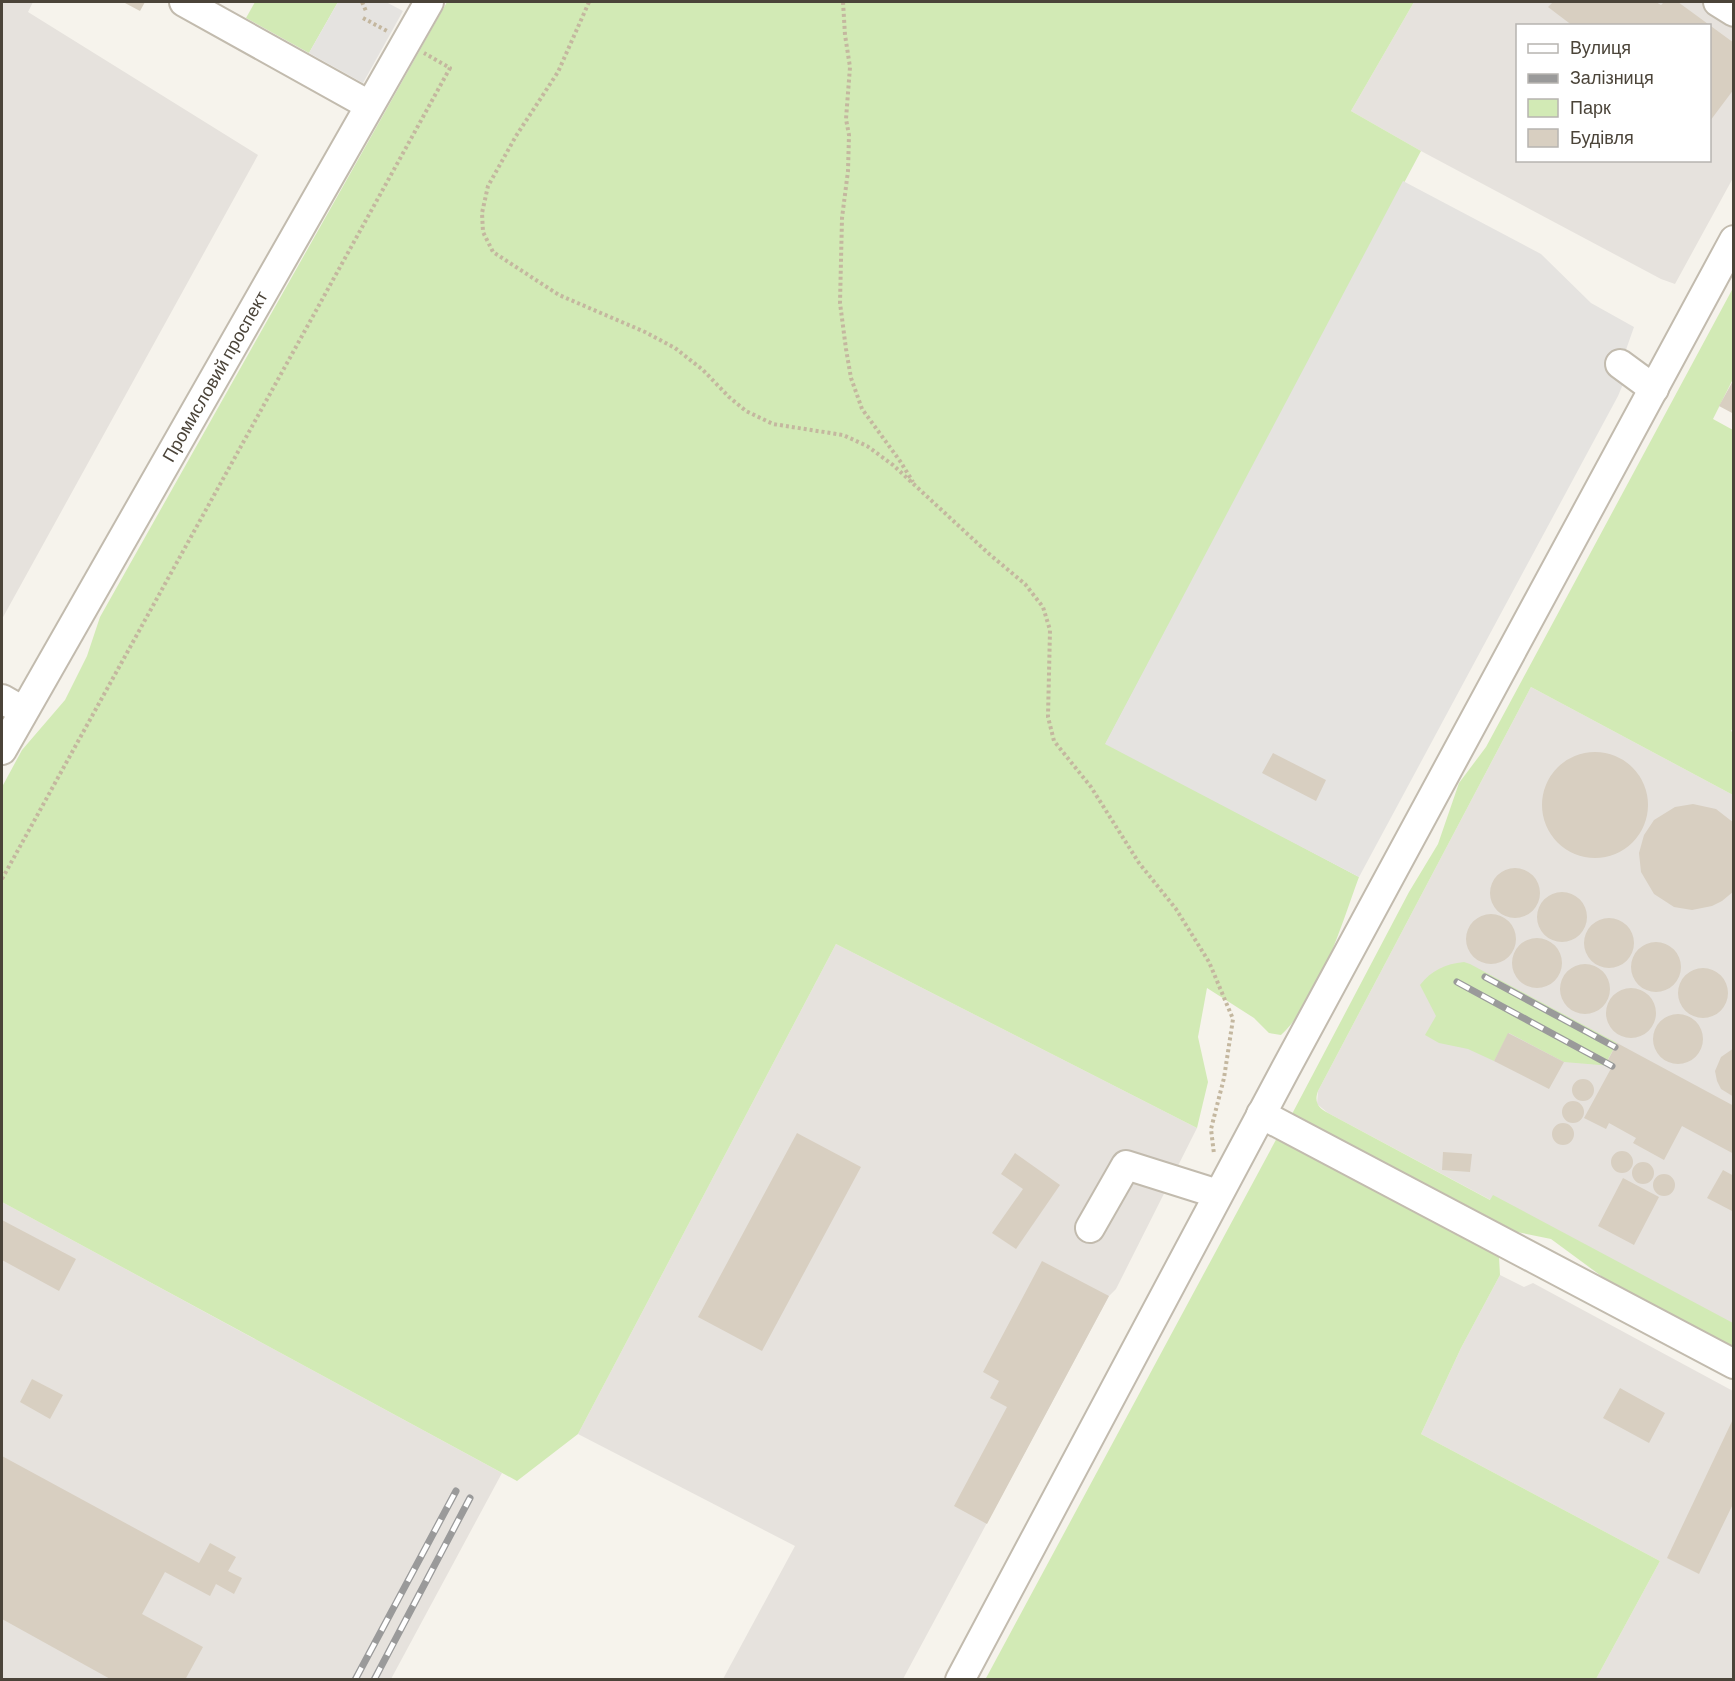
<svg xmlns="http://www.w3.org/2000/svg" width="1735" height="1681" font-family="Barlow,sans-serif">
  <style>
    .industrial { fill: #e6e2dd; fill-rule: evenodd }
    .green { fill: #d2eab5 }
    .parking { fill: #e5e3e0 }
    .building { fill: #d8cfc1 }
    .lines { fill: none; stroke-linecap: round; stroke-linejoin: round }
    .minor-casing { stroke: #c2bbae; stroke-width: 32 }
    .path { stroke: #c4b79f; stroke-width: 4; stroke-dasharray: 3 3; stroke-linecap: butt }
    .minor { stroke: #fff; stroke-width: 28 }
    .rail-casing { stroke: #9a9a9a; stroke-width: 7 }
    .rail { stroke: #fff; stroke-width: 4.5; stroke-dasharray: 14; stroke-linecap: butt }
    .labels { text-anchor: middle; stroke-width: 6; stroke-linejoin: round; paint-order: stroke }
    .street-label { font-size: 18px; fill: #4b4439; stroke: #fff }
  </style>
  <rect width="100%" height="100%" fill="#f6f3ec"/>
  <path class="industrial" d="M2,2H33L28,12L258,155L2,619Z
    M1414,2H1733V178L1675,284L1661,279L1421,151L1351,111ZM1518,26H1710V160H1518Z
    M1531,687L1733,795V1330L1328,1113L1317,1104L1318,1091Z
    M836,944L1197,1128L1116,1289L1109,1296L903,1679H723L795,1546L578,1434Z
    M2,1202L502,1473L391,1679H2Z
    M1500,1275L1524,1287L1533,1283L1733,1391V1679H1596L1660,1561L1421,1434L1461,1348Z"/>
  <path class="green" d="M255,2H338L309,53L246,18Z
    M447,2H1414L1351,111L1421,151L1106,743L1359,877C1341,926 1320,998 1281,1035L1269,1033L1254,1018L1207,988L1198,1037L1208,1082L1197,1128L836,944L578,1434L517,1481L2,1202V787L22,750L65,700L87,656L100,617Z
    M1733,288V379L1713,419L1733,430L1734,726L1731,731L1734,733L1733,795L1531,687L1318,1091C1314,1102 1318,1108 1328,1113L1490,1200L1493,1195L1733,1323V1351L1627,1295L1551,1239L1517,1232L1292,1114L1409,892L1438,844L1459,783L1486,747Z
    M1464,962L1470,964L1617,1043L1608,1059L1614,1063L1612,1066L1564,1062L1509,1033L1494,1061L1468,1049L1439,1043L1425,1035L1436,1016L1420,985C1432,970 1445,964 1464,962Z
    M1278,1136L1499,1257L1500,1275L1461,1348L1421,1434L1660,1561L1596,1679L985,1680Z"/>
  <path class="parking" d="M338,2H386L403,11L363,83L309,53Z
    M1403,181L1541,254L1591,303L1634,327L1621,364L1626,377L1618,396L1359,877L1105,744Z"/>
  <path class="building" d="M126,2H145L140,11L125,3Z
    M1553,2H1656L1661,5L1664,2H1678L1734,43V89L1710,121V26H1573L1548,7Z
    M1734,379V414L1719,406Z
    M1542 805a53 53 0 1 1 106 0a53 53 0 1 1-106 0Z
    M1273,753L1326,780L1316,801L1262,773Z
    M1693,804L1716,809L1734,823V891L1722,901L1712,906L1692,910L1674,907L1654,894L1641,872L1639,853L1644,835L1654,820L1675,807Z
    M1490 893a25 25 0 1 1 50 0a25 25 0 1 1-50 0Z
    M1537 917a25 25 0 1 1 50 0a25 25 0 1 1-50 0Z
    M1466 939a25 25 0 1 1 50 0a25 25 0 1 1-50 0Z
    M1584 943a25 25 0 1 1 50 0a25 25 0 1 1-50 0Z
    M1512 963a25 25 0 1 1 50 0a25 25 0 1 1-50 0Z
    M1631 967a25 25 0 1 1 50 0a25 25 0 1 1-50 0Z
    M1560 989a25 25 0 1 1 50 0a25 25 0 1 1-50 0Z
    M1678 993a25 25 0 1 1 50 0a25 25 0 1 1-50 0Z
    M1606 1013a25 25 0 1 1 50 0a25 25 0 1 1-50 0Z
    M1653 1039a25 25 0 1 1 50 0a25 25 0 1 1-50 0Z
    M1508,1033L1564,1062L1549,1089L1494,1061Z
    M1617,1043L1734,1106V1154L1682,1126L1664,1160L1633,1143L1636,1138L1609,1123L1606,1129L1584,1118L1614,1063L1608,1060Z
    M1734,1048V1097L1721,1089L1717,1081L1715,1071L1721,1057Z
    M1572 1090a11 11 0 1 1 22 0a11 11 0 1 1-22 0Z
    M1562 1112a11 11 0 1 1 22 0a11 11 0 1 1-22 0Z
    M1552 1134a11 11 0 1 1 22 0a11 11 0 1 1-22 0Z
    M797,1133L861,1167L762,1351L698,1317Z
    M1611 1162a11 11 0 1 1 22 0a11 11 0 1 1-22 0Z
    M1443,1152L1472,1154L1470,1172L1442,1170Z
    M1015,1153L1060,1185L1016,1249L992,1233L1023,1189L1001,1174Z
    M1632 1173a11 11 0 1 1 22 0a11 11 0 1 1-22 0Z
    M1723,1170L1734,1176V1212L1707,1198Z
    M1653 1185a11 11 0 1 1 22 0a11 11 0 1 1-22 0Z
    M1623,1178L1659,1197L1634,1245L1598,1226Z
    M2,1220L76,1259L59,1291L2,1260Z
    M1042,1261L1109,1296L987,1524L954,1506L1007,1407L990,1398L999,1381L983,1372Z
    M32,1379L63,1395L50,1419L20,1402Z
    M1620,1388L1665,1413L1649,1443L1603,1418Z
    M1734,1417V1502L1699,1574L1667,1558Z
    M2,1456L199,1563L210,1543L236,1557L228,1571L242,1578L234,1594L216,1584L210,1596L165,1572L142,1614L203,1647L185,1680H112L2,1619Z"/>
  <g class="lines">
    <g class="minor-casing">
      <g id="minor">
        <path d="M184,2L369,105"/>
        <path d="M1718,2L1734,12"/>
        <path d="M1620,364L1654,389"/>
        <path d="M2,699L23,711"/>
        <path id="s1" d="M2,750L429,2"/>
        <path d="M1261,1114L1734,1364"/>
        <path d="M1090,1228L1126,1165L1218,1194"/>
        <path d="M960,1680L1285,1070L1734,240"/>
      </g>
    </g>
    <path class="path" d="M362,2L366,11
      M589,2L558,72L516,136L488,186L482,213L483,232L493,252L559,295L645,332L675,348L703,370L729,397L746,411L773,424L843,435L867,446L893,465L988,553L1025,584L1043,607L1050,630L1048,717L1054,741L1091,787L1139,863L1176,909L1209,962L1233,1019L1224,1078L1211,1129L1214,1154
      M843,2L845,35L850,67L846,119L849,135L848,171L842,218L840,303L846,349L851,378L862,409L900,461L913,482
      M363,18L387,31
      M2,879L450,68L424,53"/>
    <use href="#minor" class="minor"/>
    <g class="rail-casing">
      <path id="rail" d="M1485,977L1615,1047
        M1457,982L1612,1066
        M355,1680L456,1491
        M374,1680L470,1498"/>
    </g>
    <use href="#rail" class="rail"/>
  </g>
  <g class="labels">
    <g class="street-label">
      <text dy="6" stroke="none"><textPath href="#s1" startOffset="430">Промисловий проспект</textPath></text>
    </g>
  </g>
  <rect width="1735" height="1681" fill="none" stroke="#4b4439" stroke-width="6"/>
  <rect x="1516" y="24" width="195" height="138" fill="#ffffff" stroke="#b7b4b0" stroke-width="1.5"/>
  <rect x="1528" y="44" width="30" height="9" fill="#ffffff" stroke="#b7b4b0" stroke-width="1.5"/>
  <text x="1570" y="54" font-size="18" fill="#4b4439">Вулиця</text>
  <rect x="1528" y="74" width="30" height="9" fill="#9a9a9a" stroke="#b7b4b0" stroke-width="1.5"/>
  <text x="1570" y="84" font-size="18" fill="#4b4439">Залізниця</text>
  <rect x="1528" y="99" width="30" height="18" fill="#d2eab5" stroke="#b7b4b0" stroke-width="1.5"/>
  <text x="1570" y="114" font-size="18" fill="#4b4439">Парк</text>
  <rect x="1528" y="129" width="30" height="18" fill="#d8cfc1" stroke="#b7b4b0" stroke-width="1.5"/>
  <text x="1570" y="144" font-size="18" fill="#4b4439">Будівля</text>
</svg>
